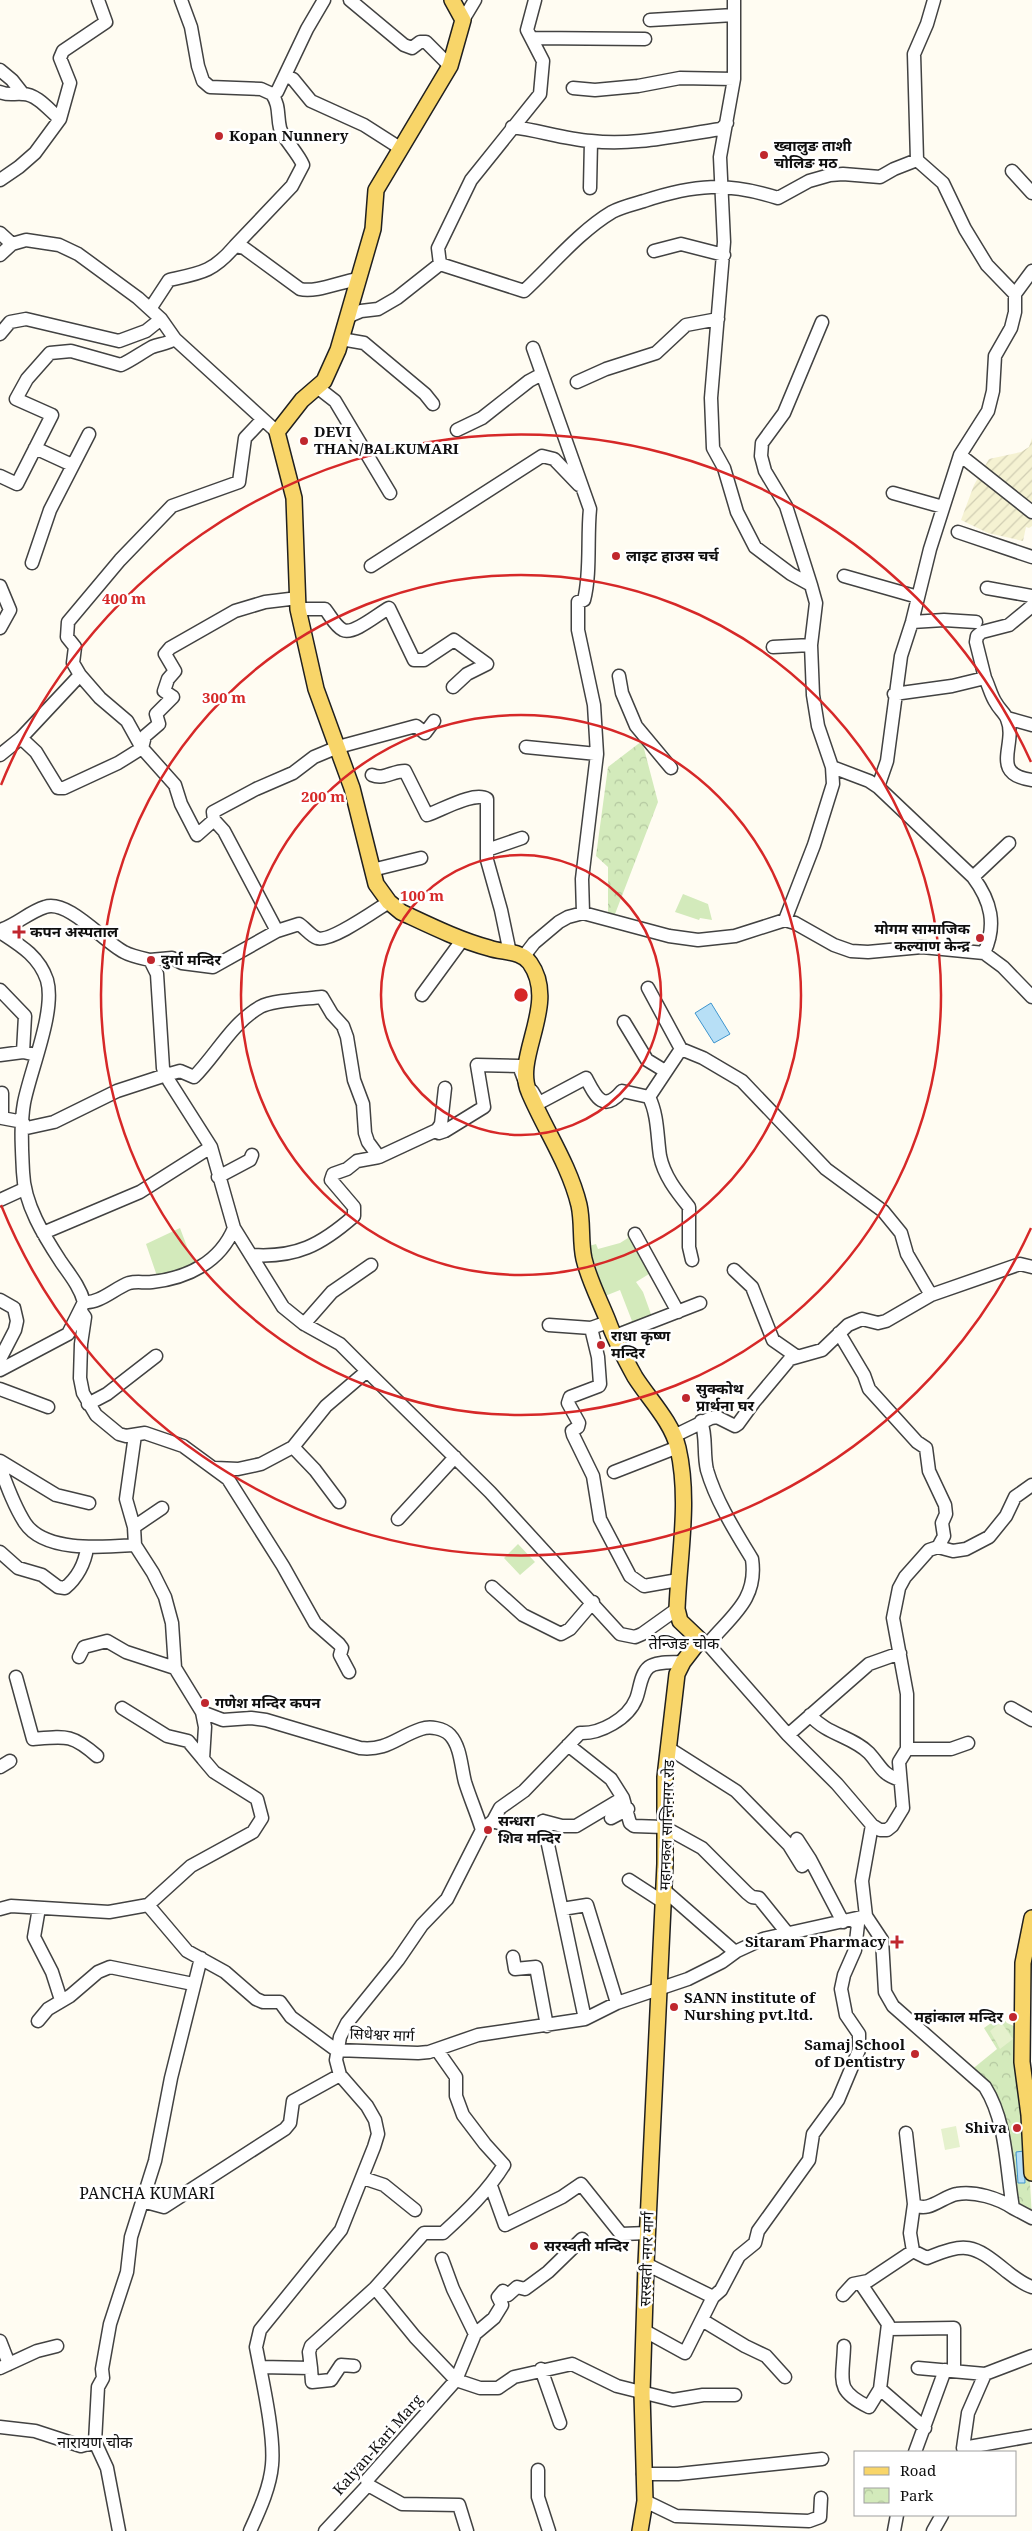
<svg xmlns="http://www.w3.org/2000/svg" width="1032" height="2531" font-family="'Noto Serif','Noto Sans Devanagari',serif">
  <style>
    .farmland { fill: url(#farmland-furrows) }
    .grass { fill: #d3eabb }
    .park { fill: url(#park-crowns) }
    .pitch { fill: #e5f1cd }
    .water { fill: #b7dff6; stroke: #3e94cd }
    .lines { fill: none; stroke-linecap: round; stroke-linejoin: round }
    .minor-casing { stroke: #424242; stroke-width: 15 }
    .major-casing { stroke: #202020; stroke-width: 18 }
    .minor { stroke: #fff; stroke-width: 12 }
    .major { stroke: #f8d569; stroke-width: 15 }
    .ring { fill: none; stroke: #d62828; stroke-width: 2.5 }
    .poi-dot { fill: #c0272e; stroke: #fff; stroke-width: 2 }
    .labels { text-anchor: middle; stroke-width: 5; stroke-linejoin: round; paint-order: stroke }
    .poi-label { font-size: 15px; font-weight: bold; fill: #0f0f0f; stroke: #fff; text-anchor: start }
    .street-label { font-size: 15px; fill: #0f0f0f; stroke: #fff }
    .neighbourhood-label { font-size: 16px; fill: #0f0f0f; stroke: #fff }
    .centre { fill: #d62828; stroke: #fff; stroke-width: 2.5 }
    .ring-label { font-size: 15px; text-anchor: middle; font-weight: bold; fill: #d62828; stroke: #fff; stroke-width: 5; stroke-linejoin: round; paint-order: stroke }
  </style>
  <defs>
    <pattern id="farmland-furrows" width="10" height="10" patternUnits="userSpaceOnUse" patternTransform="scale(1.25)"><rect width="10" height="10" fill="#f5f2d2"/><path d="M-1 1l2-2M0 10L10 0M9 11l2-2" fill="none" stroke="#d1ceb3"/></pattern>
    <pattern id="park-crowns" width="20" height="18" patternUnits="userSpaceOnUse" patternTransform="scale(1.25)"><rect width="20" height="18" fill="#d3eabb"/><path d="M2 6a3 3 0 1 1 6 0M12 15a3 3 0 1 1 6 0" fill="none" stroke="#b4c8a0"/></pattern>
  </defs>
  <rect width="100%" height="100%" fill="#fffcf2"/>
  <path class="farmland" d="M1032,438V526L1029,528L1026,527L1023,541L988,533L961,520L974,485L989,459L1021,452L1029,447Z"/>
  <path class="grass" d="M683,894L708,904L712,920L700,918L699,920L675,912Z
    M180,1228L189,1252L198,1265L158,1279L146,1244Z
    M632,1232L653,1275L650,1277L649,1274L636,1282L643,1292L652,1317L620,1331L618,1327L632,1321L620,1290L605,1296L589,1246L596,1244L598,1249L620,1243L628,1238L627,1234Z
    M518,1544L535,1562L520,1575L504,1558Z"/>
  <path class="park" d="M642,741L658,802L615,914L608,913V867L596,856L608,767Z
    M1001,2016L1007,2023L1021,2029L1032,2217L1015,2208L1001,2116L970,2071L997,2049L984,2028Z"/>
  <path class="pitch" d="M1001,2022L1013,2039L1000,2049L990,2031Z
    M956,2126L960,2147L945,2150L941,2129Z"/>
  <path class="water" d="M711,1003L730,1034L714,1043L695,1013Z
    M1024,2151L1025,2183H1018L1016,2152Z"/>
  <g class="lines">
    <g class="minor-casing">
      <path id="minor" d="M181,0L191,27L198,66L203,81L210,87L261,89L272,94L277,92L307,29L324,0
        M350,0L404,45L412,48L420,42H426L450,66
        M734,0V79L720,157L724,242L711,398L713,448L724,468L737,512L755,547L791,574L811,585L816,603L811,645L813,695L818,726L832,767L833,784L814,845L785,920
        M463,20L475,0
        M650,20L734,15
        M532,38L645,39
        M0,70L12,80L23,94
        M285,76L293,79L311,101L364,125L400,148
        M573,88L595,90L638,86L680,78L734,79
        M0,92C9,96 14,93 23,94C37,94 50,111 60,119
        M512,127C538,130 564,139 591,141C635,146 678,135 721,129L727,123
        M1012,171L1032,193
        M0,180L19,167L35,153L60,119L70,83L60,58L63,51L106,22L98,0
        M590,188L591,141
        M0,233L12,244
        M235,246L292,186L303,165C298,153 282,137 280,128C277,115 280,106 272,94
        M654,251L681,244L724,255
        M0,255L12,244L26,240L59,245L78,254L138,298L161,319L175,339L277,432
        M440,264L438,248L471,180L540,94L543,61L527,30L535,0
        M1015,294L1032,271
        M150,309L169,280C201,273 213,272 235,246L244,248L300,289C315,293 340,282 358,279
        M347,317L361,311L378,309L397,298L440,264L524,291C551,266 580,231 612,212C621,207 634,204 644,201C695,184 727,182 778,198L809,181L830,175L843,174L880,177L894,169L917,160L914,54L927,24L934,0
        M0,334L10,322L26,319L119,341L146,331L161,319
        M341,339L364,343L425,394L433,404
        M533,348L590,509C587,537 591,574 584,600L578,602V630L594,705L597,754L582,879L583,913
        M577,382L606,369L656,353L686,325L718,319
        M317,387L335,401L390,493
        M457,430L482,418L529,381L542,374
        M35,448L72,465
        M960,455L1032,512
        M0,476L17,484L52,415L16,399L27,379L50,353L71,351L121,365C132,360 141,353 152,347C159,344 167,344 175,339
        M893,493L943,507
        M958,532L1032,557
        M32,563L50,510L89,434
        M371,566L542,456L554,459L579,485
        M844,576L918,597
        M811,585L786,506L765,471L761,456L762,443L784,413L822,322
        M0,586L10,610L0,628
        M987,588L1032,596
        M298,609H325C330,615 335,626 343,630C354,635 379,613 389,608L414,660H424L454,640L487,664L467,674L453,687
        M912,622L944,620L976,622
        M773,647L811,645
        M80,675L100,698L127,721L142,748L175,785L181,804L197,835L214,820L224,831L277,931
        M619,676L622,693L636,726L671,768
        M985,678L976,642L977,636L982,632L1009,625L1032,606
        M894,694L952,686L985,678C989,686 991,696 996,703C999,709 1005,713 1007,719C1018,744 988,774 1032,780
        M1007,718L1032,725
        M21,738L36,752L58,788H64L118,763L142,748L145,736L159,724L156,714L173,697L164,691L168,679L175,671L165,654L170,648L235,611L265,602L298,598
        M526,747L597,754
        M0,755L21,738L80,675L73,663L75,647L67,637L68,622L120,560L172,506L239,482L245,438L262,420
        M832,767L869,781L878,787L973,877C991,901 997,925 984,953
        M372,775C384,780 392,771 405,771L427,815C442,810 474,791 487,799V860L501,910L510,953
        M878,787L887,761L901,656L912,622L930,549L960,455L988,411L993,391L995,356L1011,328L1015,312V294L987,265L965,229L943,183L917,160
        M214,820L213,812L256,789L293,773L314,757L338,747L416,726L425,733L434,721
        M487,850L522,838
        M372,870L421,858
        M973,877L1009,843
        M0,930C16,925 29,912 45,907C68,899 104,942 124,952C131,956 141,958 150,960L157,974L163,1068L169,1081L211,1147L234,1228L283,1307L304,1324L340,1344L367,1371L490,1492L620,1634L635,1637L642,1634L677,1609
        M0,932C20,945 39,956 47,980C56,1011 30,1071 24,1103C20,1125 22,1150 23,1172C24,1204 44,1236 61,1262C70,1275 80,1287 84,1302L68,1334L0,1370
        M524,956L534,943L559,922L568,917L583,913L669,936L698,940L735,936L785,920L795,923L834,945L851,951L868,952L922,947L984,953L1003,967L1032,997
        M150,960L172,958L182,963L213,967L277,931L299,924C305,928 311,936 317,938C330,943 376,910 389,902
        M648,988L681,1049
        M0,990L25,1016L23,1052
        M422,995L463,939
        M624,1022L647,1060L665,1071
        M0,1055L23,1052L32,1054
        M532,1091L539,1103L586,1078C596,1097 603,1113 622,1091L649,1097C658,1115 657,1136 660,1156C664,1176 677,1192 689,1207V1247L692,1260
        M2,1093V1118L23,1122
        M649,1097L681,1049L703,1058L742,1081L826,1169L883,1211L901,1233L907,1254L931,1295
        M22,1129L54,1122L117,1091L166,1075L180,1071L194,1077C216,1055 232,1023 260,1007C273,1000 306,999 322,997L332,1014L343,1026L347,1037L354,1080L363,1104L365,1133L368,1142L379,1157
        M437,1130L441,1124L445,1088
        M218,1177L250,1160L252,1155
        M0,1200L24,1189
        M43,1233L140,1192L211,1147
        M635,1234L678,1312
        M252,1255C296,1258 321,1245 354,1216V1207L331,1180L333,1174L347,1169L357,1161L379,1157L437,1130L439,1133L445,1131L484,1107L477,1065L519,1066L525,1082
        M734,1270L752,1287L773,1340L796,1356
        M0,1300L14,1308L17,1321L15,1330L0,1359
        M84,1302C99,1304 115,1288 129,1283C137,1281 144,1283 152,1282C188,1278 220,1262 234,1228
        M80,1310L85,1317L81,1344L80,1378L83,1393L96,1415L119,1434L126,1436L145,1433L183,1446L228,1479L283,1566L315,1623L339,1644L342,1648L340,1655L349,1672
        M304,1324L332,1292L371,1265
        M549,1325L591,1328L608,1322
        M591,1328L598,1357L600,1384L599,1386L570,1397L568,1403L579,1423L578,1427L572,1431L573,1435L593,1476L600,1519L630,1576L644,1586L678,1580
        M615,1336L700,1303
        M0,1389L48,1407
        M88,1404L107,1394L156,1356
        M701,1421C707,1437 703,1453 707,1470C716,1501 735,1531 752,1559C758,1600 731,1616 708,1644
        M674,1436L711,1418L717,1417L735,1426L738,1424L754,1402L790,1359L822,1350L848,1325L862,1319L878,1323L886,1321L931,1295L1020,1264L1032,1267
        M293,1447L315,1470L339,1502
        M0,1461L56,1495L89,1503
        M0,1467C7,1486 14,1506 25,1523C45,1553 104,1547 135,1545L153,1573L165,1597L172,1623L175,1668L202,1712L223,1720L251,1718L266,1720L360,1748C387,1751 397,1737 421,1729C430,1726 443,1728 450,1735C461,1747 461,1767 465,1782C470,1798 477,1814 482,1830
        M215,1468L238,1469L261,1464L293,1447L326,1406L367,1371
        M614,1472L678,1447
        M398,1519L455,1457
        M134,1527L162,1508
        M135,1545L134,1527L126,1499L135,1435
        M938,1547L953,1551L966,1549L989,1537L1006,1516L1015,1497L1032,1485
        M0,1552L18,1568L42,1575L58,1587L65,1588C77,1578 85,1563 87,1548
        M492,1587L523,1615L561,1634L570,1629L593,1602
        M700,1640L708,1644L788,1735L837,1784L872,1825L880,1830H887L892,1826L903,1808L899,1762L907,1749V1694L893,1618L899,1588L905,1577L929,1550L938,1547L944,1536L942,1523L946,1514L945,1505L929,1471L926,1448L917,1442L869,1389L864,1375L839,1333
        M79,1657L84,1647L107,1641L126,1652L175,1668
        M16,1677L33,1739C66,1736 72,1734 97,1756
        M122,1708L167,1736L188,1741L203,1759
        M1011,1708L1032,1720
        M810,1715C827,1735 852,1736 869,1753C881,1766 881,1774 900,1780
        M788,1735L869,1664L900,1653
        M568,1745L611,1779L623,1798L630,1823L634,1826L664,1827L702,1848L747,1893L752,1897L759,1898L788,1934
        M670,1749L736,1791L789,1845L802,1866L810,1859L843,1922
        M907,1749H951L968,1743
        M0,1767L10,1761
        M611,1818L628,1809
        M493,1821C511,1827 526,1834 543,1821L562,1826H576L623,1798
        M543,1821L585,2019
        M872,1825L862,1881L866,1916L882,1940L885,1992L893,2006L985,2087C1007,2122 1006,2168 1013,2208L1032,2218
        M797,1839L810,1859
        M629,1880L663,1902
        M664,1890L735,1952
        M148,1905L191,1866L253,1832L262,1818L257,1799L214,1772L203,1759L205,1727L202,1712
        M39,1908L34,1937L52,1972L61,2000
        M0,1909L11,1906L109,1912L148,1905L187,1951L225,1972L256,1999L263,2002H280L291,2017L336,2050L418,2053L429,2052L478,2035L585,2019L617,2003L688,1979L722,1962L737,1951L763,1939L866,1916
        M562,1909L587,1905L617,2003
        M513,1957L515,1969L536,1967L547,2026
        M38,2021L48,2009L70,1996L98,1972L110,1967L193,1984
        M906,2133L914,2204L910,2233L913,2251
        M363,2178L384,2185L415,2210
        M491,2186L505,2225L562,2197L581,2184L621,2234L648,2233
        M142,2201L164,2207L285,2129L290,2123L293,2101L340,2075
        M914,2204C928,2214 943,2196 957,2194C975,2191 998,2198 1013,2208
        M442,2259L453,2289L475,2334
        M646,2264L713,2297
        M861,2284L888,2324L880,2389L925,2428
        M375,2288L415,2337L456,2380L480,2388H498L514,2377L572,2364L617,2386L673,2400L703,2395H735
        M843,2295L853,2284L868,2281L913,2251L927,2258C966,2242 973,2244 1005,2270C1014,2277 1022,2284 1032,2287
        M702,2320L745,2346L766,2356L785,2377
        M889,2329L954,2328V2370
        M645,2331L685,2353L713,2297L721,2290L739,2256L755,2243L758,2231L809,2160L813,2134L838,2100L859,2050V2034L846,2015L841,1989L844,1975L855,1950L858,1924L852,1920
        M0,2341L9,2364
        M844,2346C843,2381 834,2390 869,2407L880,2389
        M260,2367L311,2368L309,2352L311,2346L375,2288L424,2233H443C466,2212 488,2191 504,2165L485,2144L463,2115L456,2096V2077L437,2050
        M0,2368L37,2351L57,2346
        M311,2368L312,2382L331,2380L341,2365L354,2366
        M918,2368L985,2374L1032,2356
        M541,2369L560,2423
        M985,2374L968,2413L963,2448L1032,2436
        M0,2427L35,2431L81,2446L95,2442
        M915,2452L945,2370
        M538,2470V2497L549,2531
        M643,2474H678L822,2459
        M368,2485L402,2504L459,2505L467,2531
        M645,2501L676,2516L809,2521L820,2517L821,2498
        M119,2531L107,2468L95,2442L98,2387L103,2378L102,2369L110,2324L127,2272L131,2237L155,2161L171,2078L201,1958
        M250,2531C259,2511 270,2488 272,2465C275,2435 262,2379 256,2347L260,2330L341,2230L374,2147L378,2134L375,2120L367,2106L340,2075L336,2060L340,2037L347,2023L398,1960L422,1925L447,1899L482,1830L493,1821L500,1808L524,1791L580,1733C600,1734 628,1719 636,1699C640,1690 640,1674 649,1667C657,1661 673,1663 683,1662
        M325,2531L368,2485L367,2480L456,2380L475,2334L494,2318L502,2305L498,2297L503,2291L508,2295L517,2287L525,2289L548,2272L582,2239
        M894,2531L897,2515
        M933,2531L942,2515"/>
    </g>
    <g class="major-casing">
      <path id="major" d="M452,0L463,20L450,66L376,190L373,229L338,350L324,381L302,400L277,432L294,498L298,609L316,689L352,788L376,884L389,902L401,912C429,925 459,940 489,948C503,953 521,950 530,963C559,1004 513,1057 529,1092C545,1130 569,1164 579,1205C583,1223 580,1242 584,1259C589,1280 600,1301 608,1321C615,1340 625,1359 635,1377C649,1399 672,1422 678,1448C690,1500 679,1556 677,1609L680,1621L700,1640L683,1662L677,1674L665,1777V1864L646,2264L642,2393L645,2501L640,2531
        M1032,1918L1023,1963L1022,2062L1029,2115L1032,2173"/>
    </g>
    <use href="#minor" class="minor"/>
    <use href="#major" class="major"/>
  </g>
  <g class="ring">
    <circle cx="521" cy="995" r="140"/>
    <circle cx="521" cy="995" r="280"/>
    <circle cx="521" cy="995" r="420"/>
    <path d="M1031 1228A561 561 0 0 1 1 1205M1 785A561 561 0 0 1 1031 762"/>
  </g>
  <g class="poi-dot">
    <circle cx="219" cy="136" r="5"/>
    <circle cx="764" cy="155" r="5"/>
    <circle cx="304" cy="441" r="5"/>
    <circle cx="616" cy="556" r="5"/>
    <path d="M16.5 924.5h5v5h5v5h-5v5h-5v-5h-5v-5h5z"/>
    <circle cx="980" cy="938" r="5"/>
    <circle cx="151" cy="960" r="5"/>
    <circle cx="601" cy="1345" r="5"/>
    <circle cx="686" cy="1398" r="5"/>
    <circle cx="205" cy="1703" r="5"/>
    <circle cx="488" cy="1830" r="5"/>
    <path d="M894.5 1934.5h5v5h5v5h-5v5h-5v-5h-5v-5h5z"/>
    <circle cx="674" cy="2007" r="5"/>
    <circle cx="1013" cy="2017" r="5"/>
    <circle cx="915" cy="2054" r="5"/>
    <circle cx="1017" cy="2128" r="5"/>
    <circle cx="534" cy="2246" r="5"/>
  </g>
  <g class="labels">
    <g class="poi-label">
      <text x="229" y="141">Kopan Nunnery</text>
      <text x="774" y="151">ख्वालुङ ताशी<tspan x="774" dy="17">चोलिङ मठ</tspan></text>
      <text x="314" y="437">DEVI<tspan x="314" dy="17">THAN/BALKUMARI</tspan></text>
      <text x="626" y="561">लाइट हाउस चर्च</text>
      <text x="970" y="934" text-anchor="end">मोगम सामाजिक<tspan x="970" dy="17">कल्याण केन्द्र</tspan></text>
      <text x="30" y="937">कपन अस्पताल</text>
      <text x="161" y="965">दुर्गा मन्दिर</text>
      <text x="611" y="1341">राधा कृष्ण<tspan x="611" dy="17">मन्दिर</tspan></text>
      <text x="696" y="1394">सुक्कोथ<tspan x="696" dy="17">प्रार्थना घर</tspan></text>
      <text x="215" y="1708">गणेश मन्दिर कपन</text>
      <text x="498" y="1826">सन्धरा<tspan x="498" dy="17">शिव मन्दिर</tspan></text>
      <text x="886" y="1947" text-anchor="end">Sitaram Pharmacy</text>
      <text x="684" y="2003">SANN institute of<tspan x="684" dy="17">Nurshing pvt.ltd.</tspan></text>
      <text x="1003" y="2022" text-anchor="end">महांकाल मन्दिर</text>
      <text x="905" y="2050" text-anchor="end">Samaj School<tspan x="905" dy="17">of Dentistry</tspan></text>
      <text x="1007" y="2133" text-anchor="end">Shiva</text>
      <text x="544" y="2251">सरस्वती मन्दिर</text>
    </g>
    <g class="street-label">
      <text transform="translate(667 1825) rotate(-88)" y="5">महानकल सान्तिनगर रोड</text>
      <text transform="translate(382 2035) rotate(2)" y="5">सिधेश्वर मार्ग</text>
      <text transform="translate(647 2259) rotate(-88)" y="5">सरस्वती नगर मार्ग</text>
      <text transform="translate(378 2445) rotate(-49)" y="5">Kalyan-Kari Marg</text>
    </g>
    <g class="neighbourhood-label">
      <text x="684" y="1649">तेन्जिङ चोक</text>
      <text x="147" y="2199">PANCHA KUMARI</text>
      <text x="95" y="2448">नारायण चोक</text>
    </g>
  </g>
  <circle cx="521" cy="995" r="8" class="centre"/>
  <g class="ring-label">
    <text x="124" y="604">400 m</text>
    <text x="224" y="703">300 m</text>
    <text x="323" y="802">200 m</text>
    <text x="422" y="901">100 m</text>
  </g>
  <rect x="854" y="2451" width="162" height="65" fill="#ffffff" stroke="#9f9f9f"/>
  <rect x="864" y="2467" width="25" height="8" fill="#f8d569" stroke="#9f9f9f"/>
  <text x="900" y="2476" font-size="15" fill="#0f0f0f">Road</text>
  <rect x="864" y="2488" width="25" height="15" fill="url(#park-crowns)" stroke="#9f9f9f"/>
  <text x="900" y="2501" font-size="15" fill="#0f0f0f">Park</text>
</svg>
